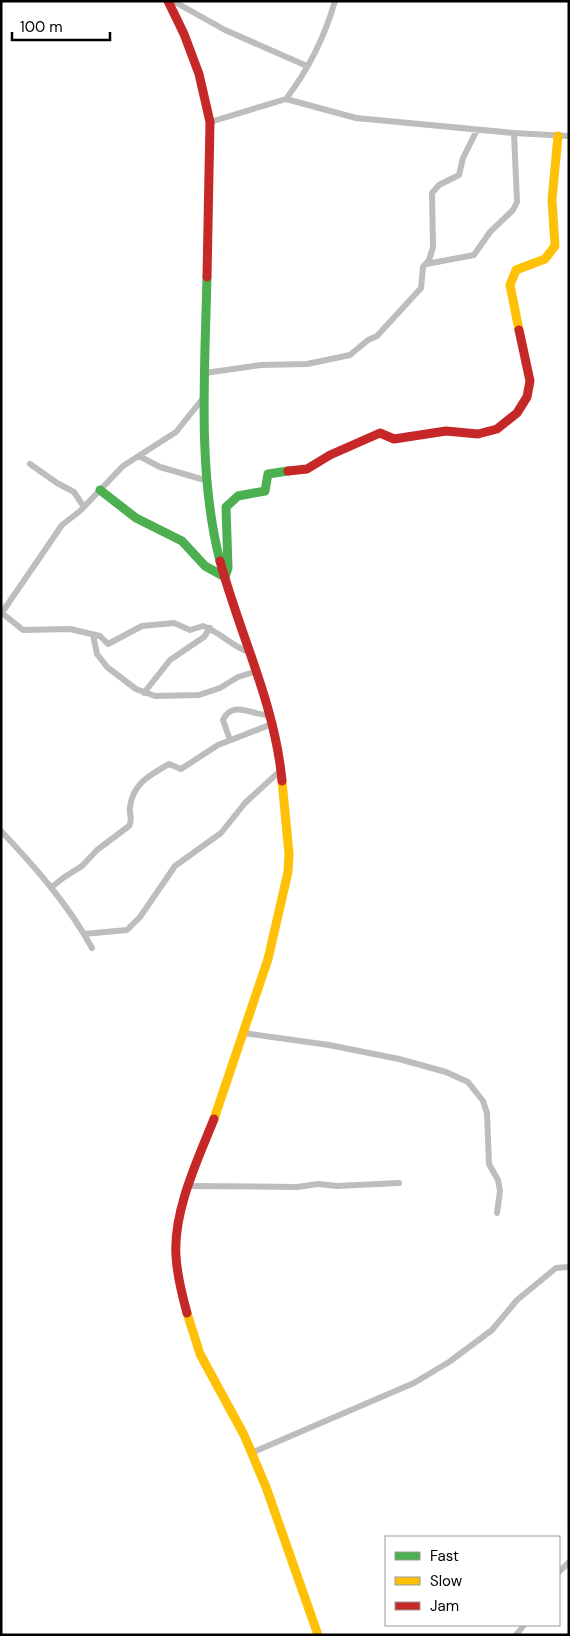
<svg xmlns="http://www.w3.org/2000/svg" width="570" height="1636" font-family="'DM Sans',sans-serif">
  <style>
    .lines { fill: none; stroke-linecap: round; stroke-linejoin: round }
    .street { stroke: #bdbdbd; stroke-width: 6 }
    .fast { stroke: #4caf50; stroke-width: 9 }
    .slow { stroke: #ffc107; stroke-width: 9 }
    .jam { stroke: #c62828; stroke-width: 9 }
  </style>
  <rect width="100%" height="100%" fill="#fff"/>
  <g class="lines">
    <path class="street" d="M173,1L225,30L307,66
      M286,99C308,70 325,36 335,1
      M210,122L286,99L356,118L514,133L569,136
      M426,264L474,255L490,232L513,210L517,202L514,133
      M205,373L261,365L307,364L350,355L368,340L377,336L421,288L423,267L429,260L433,247L432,193L439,185L459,175L463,158L477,130
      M139,456L160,467L208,481
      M30,464L57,483L74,492L84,507
      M2,613L23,630L70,629L100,636L108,644L142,626L174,623L190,630L203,626C220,632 233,647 249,652
      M1,614L62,525L80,511L123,466L176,432L204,397
      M93,635L97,654L107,667L136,689L155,696L199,695L220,688L238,677L257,671
      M144,693L170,660L204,637L210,628
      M230,740L223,720C233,699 254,716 269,715
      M1,831C35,867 68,904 92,948
      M52,887L63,878L82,866L97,850L129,826C133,820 129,814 130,807C133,783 150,775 169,764L181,769L218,745L272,724
      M84,934L127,930L140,917L175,866L221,833L245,803L281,770
      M244,1033L329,1045L399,1059L446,1072L468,1082L483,1101L487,1113L489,1164L498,1180L500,1191L497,1213
      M188,1186L297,1187L318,1184L337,1186L399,1183
      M251,1453L414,1383L449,1362L492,1330L517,1300L556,1268L569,1267
      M559,1572L569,1562
      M516,1635L524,1625"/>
    <path class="fast" d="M207,277C205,369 197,472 220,561
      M100,490L136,518L182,541L205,566L225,577L228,568L226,507L238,496L265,491L268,474L288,471"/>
    <path class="slow" d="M519,330L510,285L516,270L545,259L555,246L552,200L558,136
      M214,1119L268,959L288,872L289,854L282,781
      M187,1313L200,1354L244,1435L266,1487L318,1635"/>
    <path class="jam" d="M168,1L184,34L199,74L210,122L207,277
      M288,471L307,469L330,455L380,433L394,439L446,431L478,434L497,429L517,413L527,397L530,381L519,330
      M220,561C240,635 275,704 282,781
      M187,1313C182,1295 177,1274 176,1256C173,1211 198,1159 214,1119"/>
  </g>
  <rect width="570" height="1636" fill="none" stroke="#000000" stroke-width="5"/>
  <rect x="385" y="1536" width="175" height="90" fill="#ffffff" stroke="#999999"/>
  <rect x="395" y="1552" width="25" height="8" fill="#4caf50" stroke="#999999"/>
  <text x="430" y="1561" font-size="15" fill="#000000">Fast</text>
  <rect x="395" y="1577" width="25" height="8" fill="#ffc107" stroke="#999999"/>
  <text x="430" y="1586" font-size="15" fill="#000000">Slow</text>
  <rect x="395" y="1602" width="25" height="8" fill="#c62828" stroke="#999999"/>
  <text x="430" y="1611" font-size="15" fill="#000000">Jam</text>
  <path d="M12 32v8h98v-8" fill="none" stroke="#000000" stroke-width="2.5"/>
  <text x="20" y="32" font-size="15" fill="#000000" stroke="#ffffff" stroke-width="4" paint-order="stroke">100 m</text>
</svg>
